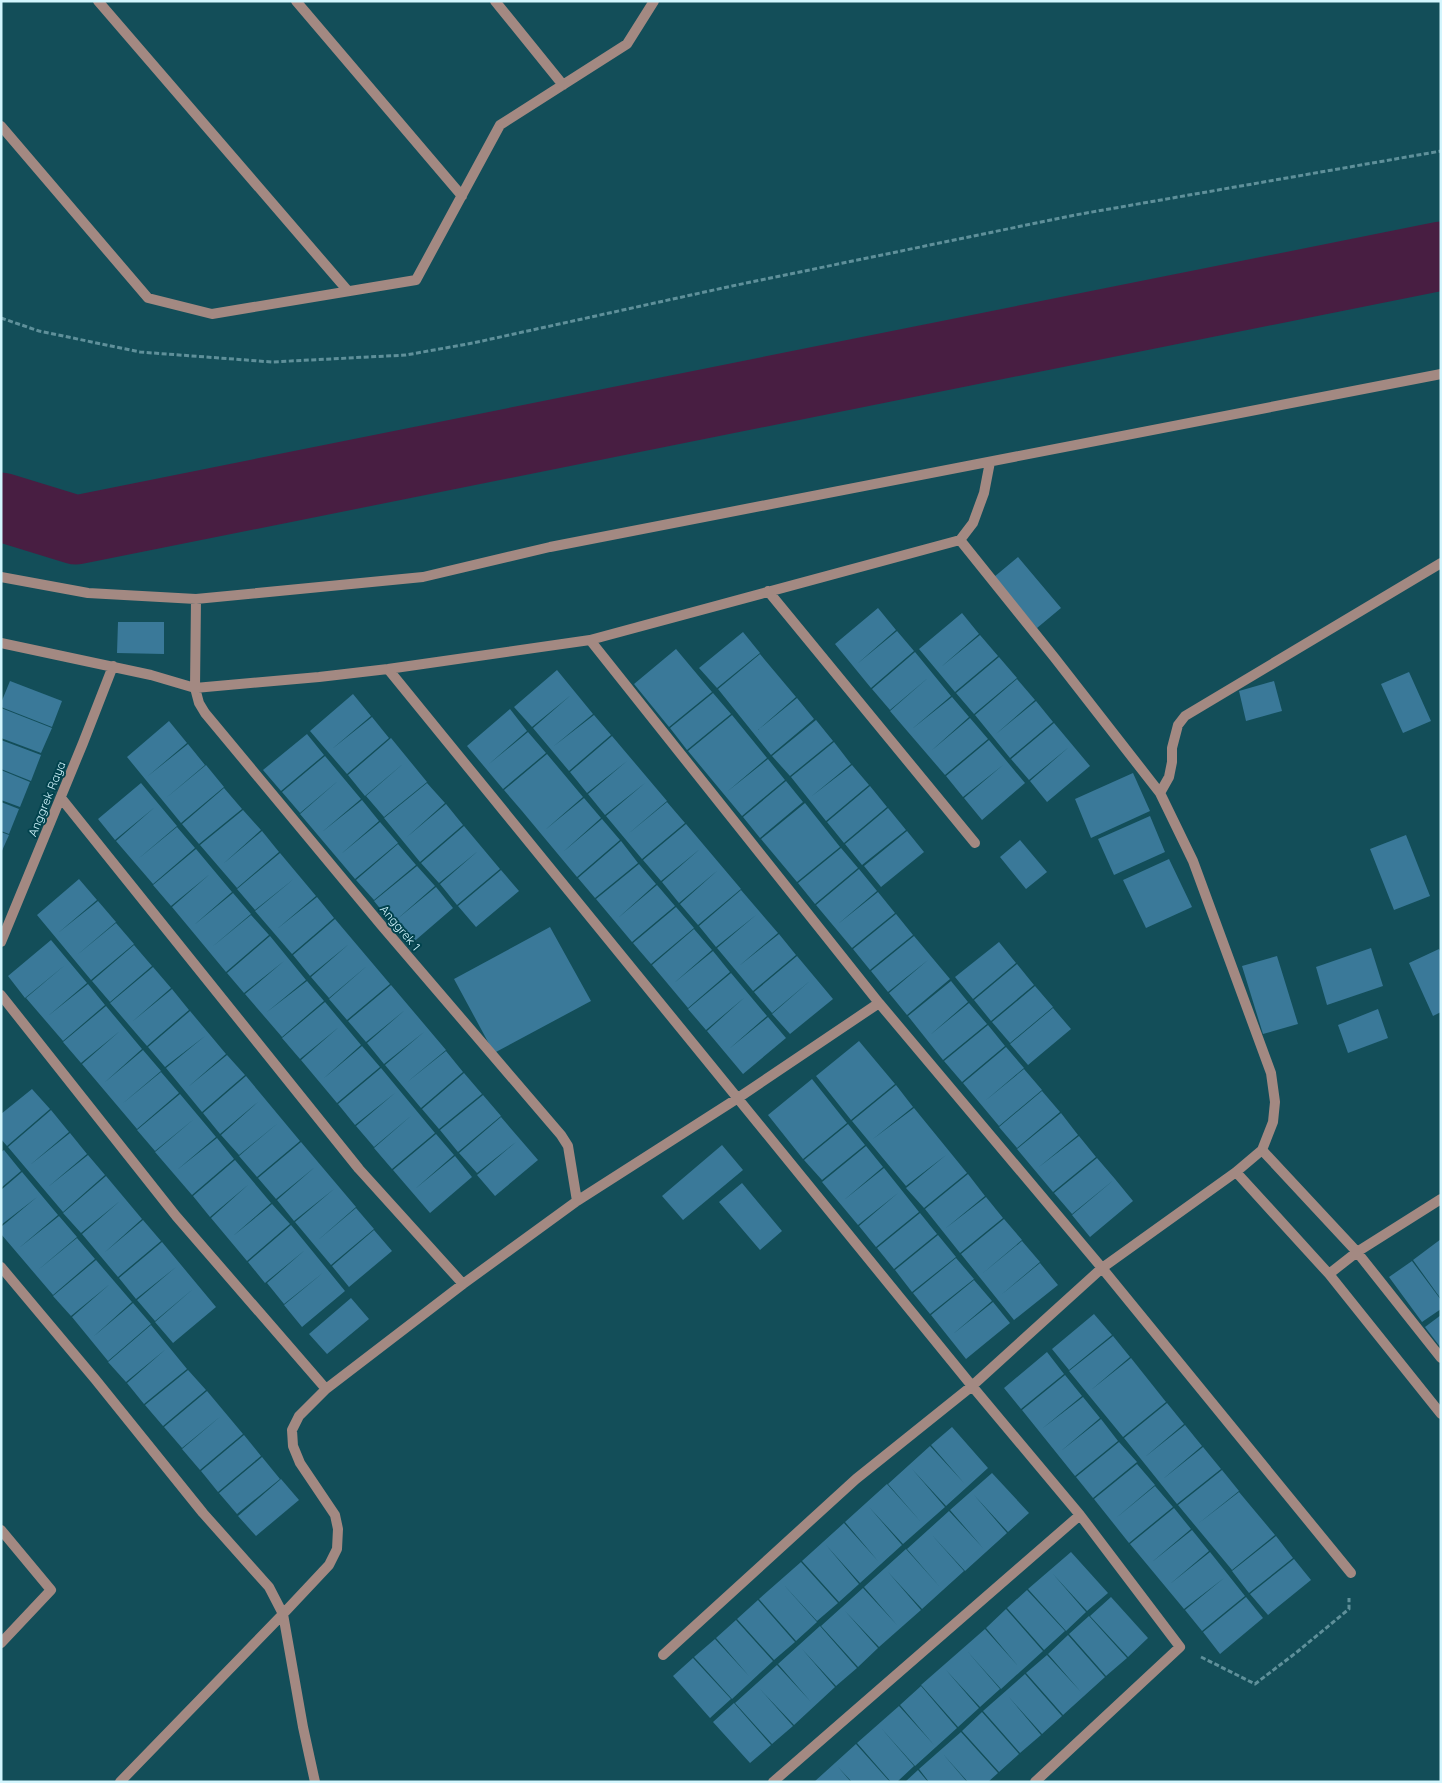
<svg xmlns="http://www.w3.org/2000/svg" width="1442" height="1783" font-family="Quicksand,sans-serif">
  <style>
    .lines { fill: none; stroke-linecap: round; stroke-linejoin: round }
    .river { stroke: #481e42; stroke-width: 69 }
    .building { fill: #3a7999 }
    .path { stroke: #5f909a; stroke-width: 3; stroke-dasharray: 5 2.5; stroke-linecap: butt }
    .street { stroke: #a38982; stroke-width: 10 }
    .labels { text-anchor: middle; stroke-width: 4; stroke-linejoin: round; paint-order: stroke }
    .street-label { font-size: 12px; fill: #d3f6fe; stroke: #02434e }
  </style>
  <rect width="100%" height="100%" fill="#134e59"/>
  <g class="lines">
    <path class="river" d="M1,507L76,530L1441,256"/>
  </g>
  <path class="building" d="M1018,557L1061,608L1037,628L994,577Z
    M878,608L896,630L857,664L897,631L914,651L871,688L835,644Z
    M962,613L979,634L941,667L980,635L998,656L955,692L919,649Z
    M118,622H164V654L117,653Z
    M743,632L760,653L717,688L699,668Z
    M676,649L712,692L669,727L634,684Z
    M915,652L951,696L912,729L952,697L969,717L931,751L970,718L988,739L945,775L890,711L929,677L890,710L872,689Z
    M760,654L796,697L758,730L797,698L814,719L771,755L718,689Z
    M999,657L1017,678L974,714L956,693Z
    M557,670L593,714L554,746L594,715L611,735L569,771L533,728L571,695L532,727L514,707Z
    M1409,672L1431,721L1403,733L1381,684Z
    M1017,679L1035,700L996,734L1036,701L1053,722L1010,758L975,715Z
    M10,681L62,701L52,727L1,707V703Z
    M1274,681L1282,711L1246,721L1239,691Z
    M713,693L731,714L687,750L670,728Z
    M353,694L371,716L332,749L372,717L389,738L347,774L310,731Z
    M1,708L52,728L41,753L1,738Z
    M510,709L527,731L489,764L528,732L546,753L503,789L467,746Z
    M732,715L767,758L728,791L768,759L785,780L742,816L688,751Z
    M816,720L833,741L790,776L772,756Z
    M169,721L187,743L148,776L188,744L205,765L166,798L206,765L224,787L181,823L127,757Z
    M1054,723L1090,766L1047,802L1030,781L1069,747L1029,780L1011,759Z
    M307,734L324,755L281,791L263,770Z
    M612,736L667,801L628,834L667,802L685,823L642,859L606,816L645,783L605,815L588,794L627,761L587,793L570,772Z
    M391,738L427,782L384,817L366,796L404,763L365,796L348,775Z
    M1,740L41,755L31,781L1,769Z
    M989,740L1025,783L982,820L964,798L1003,765L963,797L946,776Z
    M834,742L851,764L812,796L852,765L869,785L826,821L791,777Z
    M547,754L583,797L545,830L584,798L601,818L563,852L602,819L620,840L577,877L522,811L561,779L522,811L504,790Z
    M325,756L361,799L322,832L362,800L379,821L341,854L380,822L398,843L355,879L300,814L339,780L300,813L282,792Z
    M1,770L30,782L20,807L1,800Z
    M1133,773L1150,811L1091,838L1075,799Z
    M786,781L803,802L760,838L743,817Z
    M141,783L177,826L138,859L177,827L195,848L153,884L116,841L155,807L115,840L98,819Z
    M427,783L445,803L407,837L446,804L463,825L420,862L384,818Z
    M870,786L887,807L844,843L827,822Z
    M224,788L242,809L199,844L182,824Z
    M1,802L19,809L9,834L1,831Z
    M805,803L840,847L797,882L761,839Z
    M888,808L906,830L862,865L845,844Z
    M243,810L261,830L223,864L262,831L279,852L237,888L200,845Z
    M1150,816L1165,852L1114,875L1098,839Z
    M686,824L741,889L698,925L680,904L718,870L679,903L662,882L700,849L661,881L643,860Z
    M464,826L500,869L457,905L440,884L478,851L439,883L421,863Z
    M907,831L924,852L881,887L864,866Z
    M1,832L9,835L1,853Z
    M1406,835L1430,896L1394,910L1370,849Z
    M1020,840L1047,872L1026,889L1000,857Z
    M621,841L638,863L595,898L578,878Z
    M398,844L416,865L374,900L356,880Z
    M841,848L858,868L815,904L798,883Z
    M196,849L232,892L194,925L233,893L251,914L212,947L251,915L269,935L226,972L172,907L210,874L171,906L153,885Z
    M280,853L316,896L277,929L317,897L334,918L292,954L255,911L295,878L255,910L237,889Z
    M1169,859L1192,907L1146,928L1123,880Z
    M639,864L656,884L618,918L657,885L675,906L632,942L596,899Z
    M417,866L435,886L396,920L436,887L453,908L410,945L374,901Z
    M859,869L877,891L838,924L878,892L895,913L852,948L816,905Z
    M501,870L519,891L476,927L458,906Z
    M79,879L97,900L58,933L98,901L116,922L77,955L116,923L134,944L91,980L37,915Z
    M741,890L778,933L739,966L779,934L796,955L753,991L717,948L756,915L716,947L699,926Z
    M676,907L694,928L651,964L633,943Z
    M896,914L913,935L870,970L853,949Z
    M335,919L390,984L347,1020L329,999L368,965L329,998L311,977L349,944L310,976L293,955Z
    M550,927L591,1001L494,1053L454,979Z
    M694,929L712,950L674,983L713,951L730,972L688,1008L652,965Z
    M270,936L306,980L267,1012L307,981L324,1001L282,1037L245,994L284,961L244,993L227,973Z
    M914,936L950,979L907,1015L889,993L928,960L888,992L871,971Z
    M51,940L87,983L48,1016L88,984L105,1005L63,1041L26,998L65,965L25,998L8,976Z
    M999,942L1016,963L973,999L955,977Z
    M134,945L152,966L110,1002L92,981Z
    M1371,948L1383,986L1327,1005L1316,967Z
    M1439,949L1441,953V1012L1433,1016L1409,963Z
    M797,956L833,999L790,1034L772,1014L811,980L772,1013L754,992Z
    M1277,956L1298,1024L1263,1034L1242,966Z
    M1017,964L1034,985L991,1021L974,1000Z
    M153,967L171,988L133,1021L172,989L189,1010L147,1046L110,1003Z
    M731,973L767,1016L729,1049L768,1017L786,1038L743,1074L707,1031L745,997L706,1030L688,1009Z
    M951,981L968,1002L930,1035L969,1003L987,1024L943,1060L908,1016Z
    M391,985L446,1050L406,1083L446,1051L463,1072L421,1108L385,1065L424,1032L384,1064L367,1043L405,1010L366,1042L348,1021Z
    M1035,986L1053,1007L1010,1043L992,1022Z
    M325,1002L361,1045L323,1079L362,1046L380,1067L337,1103L301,1060L339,1027L300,1059L282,1038Z
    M106,1006L142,1049L104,1083L143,1050L161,1071L122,1104L161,1072L179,1093L137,1129L82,1064L120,1031L81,1063L63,1042Z
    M1053,1008L1071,1029L1028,1065L1010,1044Z
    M1378,1009L1388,1038L1348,1053L1338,1025Z
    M190,1011L226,1054L188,1087L227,1055L245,1075L202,1112L166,1068L205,1036L165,1067L148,1047Z
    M988,1025L1005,1046L962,1082L944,1061Z
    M859,1041L895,1084L851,1120L816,1076Z
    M1006,1047L1024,1068L985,1101L1024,1069L1042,1090L999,1126L963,1083Z
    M381,1068L435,1133L392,1169L374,1148L412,1115L374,1147L356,1126L395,1093L355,1125L338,1104Z
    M464,1073L482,1094L439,1129L422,1109Z
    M246,1076L300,1141L257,1177L239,1156L278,1123L239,1155L221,1135L259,1101L220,1134L203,1113Z
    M812,1079L847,1123L803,1159L768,1115Z
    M896,1085L913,1107L873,1139L914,1108L967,1173L924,1208L906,1188L946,1155L906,1186L852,1121Z
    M32,1089L50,1109L7,1146L1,1139V1114Z
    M1042,1091L1060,1112L1017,1148L999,1127Z
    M180,1094L216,1137L177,1170L217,1138L234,1159L192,1195L155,1152L194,1119L155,1151L137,1130Z
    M483,1095L501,1116L458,1152L440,1130Z
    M51,1110L69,1132L30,1165L70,1133L87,1154L48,1187L88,1155L105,1175L63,1212L8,1147Z
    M1061,1113L1078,1135L1039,1167L1079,1136L1096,1157L1053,1192L1017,1149Z
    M501,1117L538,1160L495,1196L477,1175L516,1142L477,1173L459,1153Z
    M848,1124L865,1145L822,1180L804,1160Z
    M436,1134L454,1155L415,1189L455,1156L472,1177L430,1213L393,1170Z
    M301,1142L356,1207L317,1241L356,1208L374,1229L331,1265L295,1222L334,1189L294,1221L277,1200L315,1167L276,1199L258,1178Z
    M722,1145L743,1170L683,1220L662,1196Z
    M866,1146L883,1167L844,1200L884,1168L919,1212L876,1247L859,1226L898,1193L858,1225L822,1182Z
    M4,1150L21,1171L1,1188V1152Z
    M1097,1158L1115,1179L1072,1214L1054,1193Z
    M235,1160L271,1203L233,1236L272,1204L290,1224L247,1261L211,1218L249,1184L210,1217L193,1196Z
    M22,1172L58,1215L19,1248L59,1216L77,1237L38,1270L77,1238L95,1259L53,1295L1,1234V1227L37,1197L1,1225V1190Z
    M968,1174L985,1196L946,1228L986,1197L1003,1218L960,1253L925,1209Z
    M106,1176L142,1219L104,1253L143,1220L161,1241L118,1277L82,1234L120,1201L81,1233L63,1213Z
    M1115,1179L1133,1201L1090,1237L1072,1215Z
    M742,1183L782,1231L760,1250L719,1202Z
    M920,1213L937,1234L894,1269L877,1248Z
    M1004,1219L1022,1240L983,1273L1022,1241L1040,1262L1001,1295L1040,1263L1058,1285L1014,1320L961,1254Z
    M291,1225L345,1291L302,1327L284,1305L324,1272L284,1304L267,1283L305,1250L265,1283L248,1262Z
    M374,1230L392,1251L349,1287L332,1266Z
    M938,1235L956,1257L912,1292L895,1270Z
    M1441,1239V1299L1413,1260Z
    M162,1242L216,1307L173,1343L155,1322L193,1289L155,1321L137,1300L176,1267L136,1299L119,1278Z
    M956,1258L974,1279L930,1314L913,1293Z
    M96,1260L132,1302L93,1337L133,1303L151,1324L108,1361L72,1317L110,1284L71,1316L53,1296Z
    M1412,1261L1441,1300V1309L1422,1322L1389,1277Z
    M974,1280L992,1301L953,1334L993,1302L1010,1323L966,1359L931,1315Z
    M351,1298L369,1319L327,1354L309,1334Z
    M1094,1314L1112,1335L1069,1370L1052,1349Z
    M1441,1315V1348L1425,1327Z
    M151,1325L187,1369L144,1404L127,1383L166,1349L126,1382L108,1362Z
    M1113,1336L1130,1357L1091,1390L1131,1358L1166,1402L1123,1437L1069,1371Z
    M1047,1352L1064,1374L1021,1409L1004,1388Z
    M188,1370L206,1390L163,1426L145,1405Z
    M1065,1375L1082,1396L1043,1428L1083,1397L1100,1418L1061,1451L1101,1419L1118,1441L1075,1476L1022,1410Z
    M207,1391L243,1434L200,1470L182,1449L221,1416L182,1448L164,1427Z
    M1167,1403L1184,1424L1145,1457L1185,1425L1202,1446L1163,1479L1203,1447L1221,1469L1177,1504L1124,1438Z
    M952,1427L988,1468L946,1506L912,1469L945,1507L903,1544L869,1507L902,1545L860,1583L826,1545L859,1584L839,1602L802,1561L844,1523L878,1561L845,1522L887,1484L921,1522L888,1484L930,1446L964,1483L931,1445Z
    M244,1435L261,1456L218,1492L201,1471Z
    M1119,1442L1137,1462L1093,1498L1076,1477Z
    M262,1457L280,1479L237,1514L219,1493Z
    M1137,1464L1155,1485L1116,1518L1155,1486L1173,1507L1129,1543L1094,1499Z
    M1222,1470L1239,1491L1199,1523L1239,1492L1275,1535L1232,1570L1178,1505Z
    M992,1473L1029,1513L1008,1532L974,1495L1007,1533L965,1571L931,1534L964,1571L922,1609L888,1572L921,1610L879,1647L845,1611L878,1648L858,1667L821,1626L863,1588L897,1625L864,1587L906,1549L940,1587L907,1549L949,1511L983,1548L950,1510Z
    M281,1479L299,1500L256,1536L238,1516Z
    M1174,1508L1191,1529L1152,1562L1192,1530L1209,1551L1170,1584L1210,1552L1245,1596L1202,1631L1185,1610L1224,1578L1184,1609L1130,1544Z
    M1276,1536L1293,1558L1249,1593L1232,1571Z
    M1071,1552L1108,1593L1087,1611L1053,1574L1086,1612L1066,1631L1028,1589Z
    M1294,1559L1311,1580L1268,1615L1250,1594Z
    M801,1562L838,1603L817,1621L783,1584L817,1622L796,1641L759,1599Z
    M1027,1590L1065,1631L1044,1650L1007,1608Z
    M1111,1597L1148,1638L1128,1657L1090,1616Z
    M1246,1597L1263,1618L1220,1654L1203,1632Z
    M758,1600L795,1642L774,1660L737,1619Z
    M1006,1609L1043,1651L1001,1689L967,1651L1000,1689L980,1707L946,1670L979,1708L958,1727L921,1685L985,1629L1018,1666L986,1628Z
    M1089,1616L1127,1658L1106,1676L1069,1634Z
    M736,1620L773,1661L732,1699L694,1657L715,1639L749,1676L716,1638Z
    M820,1626L857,1668L836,1686L802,1649L835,1687L794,1725L759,1688L793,1726L772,1744L735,1703L777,1665L811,1702L778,1664Z
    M1068,1635L1105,1677L1063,1715L1026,1673L1047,1655L1081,1692L1048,1654Z
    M693,1658L731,1699L710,1718L673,1676Z
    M1025,1674L1062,1716L1042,1734L1008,1696L1041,1735L1020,1753L983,1711Z
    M921,1686L957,1728L915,1766L881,1728L914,1766L897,1782H891L857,1743L899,1706L934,1745L900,1705Z
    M734,1703L771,1745L750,1763L713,1722Z
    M982,1712L1019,1754L999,1772L962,1731Z
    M961,1732L998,1773L988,1782H968L943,1754L967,1782H929L919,1769Z
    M856,1744L890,1782H852L838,1767L851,1782H814Z
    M918,1770L928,1782H905Z"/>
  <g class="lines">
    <path class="path" d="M1,318L39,331L140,352L272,362L406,355L473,343L732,286L1075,215L1441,151
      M1201,1657L1255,1684L1297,1652L1349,1609V1598"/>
    <path class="street" d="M98,1L348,291
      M296,1L462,196
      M495,1L563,85
      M1,126L148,298L212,314L416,280L500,125L627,44L654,1
      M1,577L88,593L196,599L423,577L550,547L1441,374
      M768,591L975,843
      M196,599L195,688L199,703L205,713L382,926L561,1135L568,1146L577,1201
      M1,643L151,675L195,688L319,677L388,669L590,640
      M388,669L972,1386L1102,1268L1236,1172L1262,1150L1273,1122L1275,1102L1271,1073L1193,861L1160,793L1054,657L960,540
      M1160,793L1169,777L1172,762V748L1178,725L1185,716L1441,563
      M61,798L359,1169L463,1284
      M1,942L83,743L113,666
      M1,995L176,1216L326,1389
      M879,1003L1102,1268L1351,1573
      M1262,1150L1357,1252L1441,1358
      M1236,1172L1329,1274L1441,1414
      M1,1267L95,1379L203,1513L269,1587L283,1614L303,1727L315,1782
      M1329,1274L1357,1252L1441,1199
      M1,1530L51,1590L1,1643
      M663,1655L856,1479L972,1386L1080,1515L1180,1647L1035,1782
      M120,1782L283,1614L329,1565L337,1549L338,1529L335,1515L300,1463L293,1446L292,1430L299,1416L326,1389L463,1284L577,1201L738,1098L879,1003L590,640L960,540L973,523L984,493L990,462
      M773,1782L1080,1515"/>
  </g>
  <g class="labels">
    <g class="street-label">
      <text transform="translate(47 799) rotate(-68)" y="4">Anggrek Raya</text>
      <text transform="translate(400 928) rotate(50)" y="4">Anggrek 1</text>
    </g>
  </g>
  <rect width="1442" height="1783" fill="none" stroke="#d3f6fe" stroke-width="5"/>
</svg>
